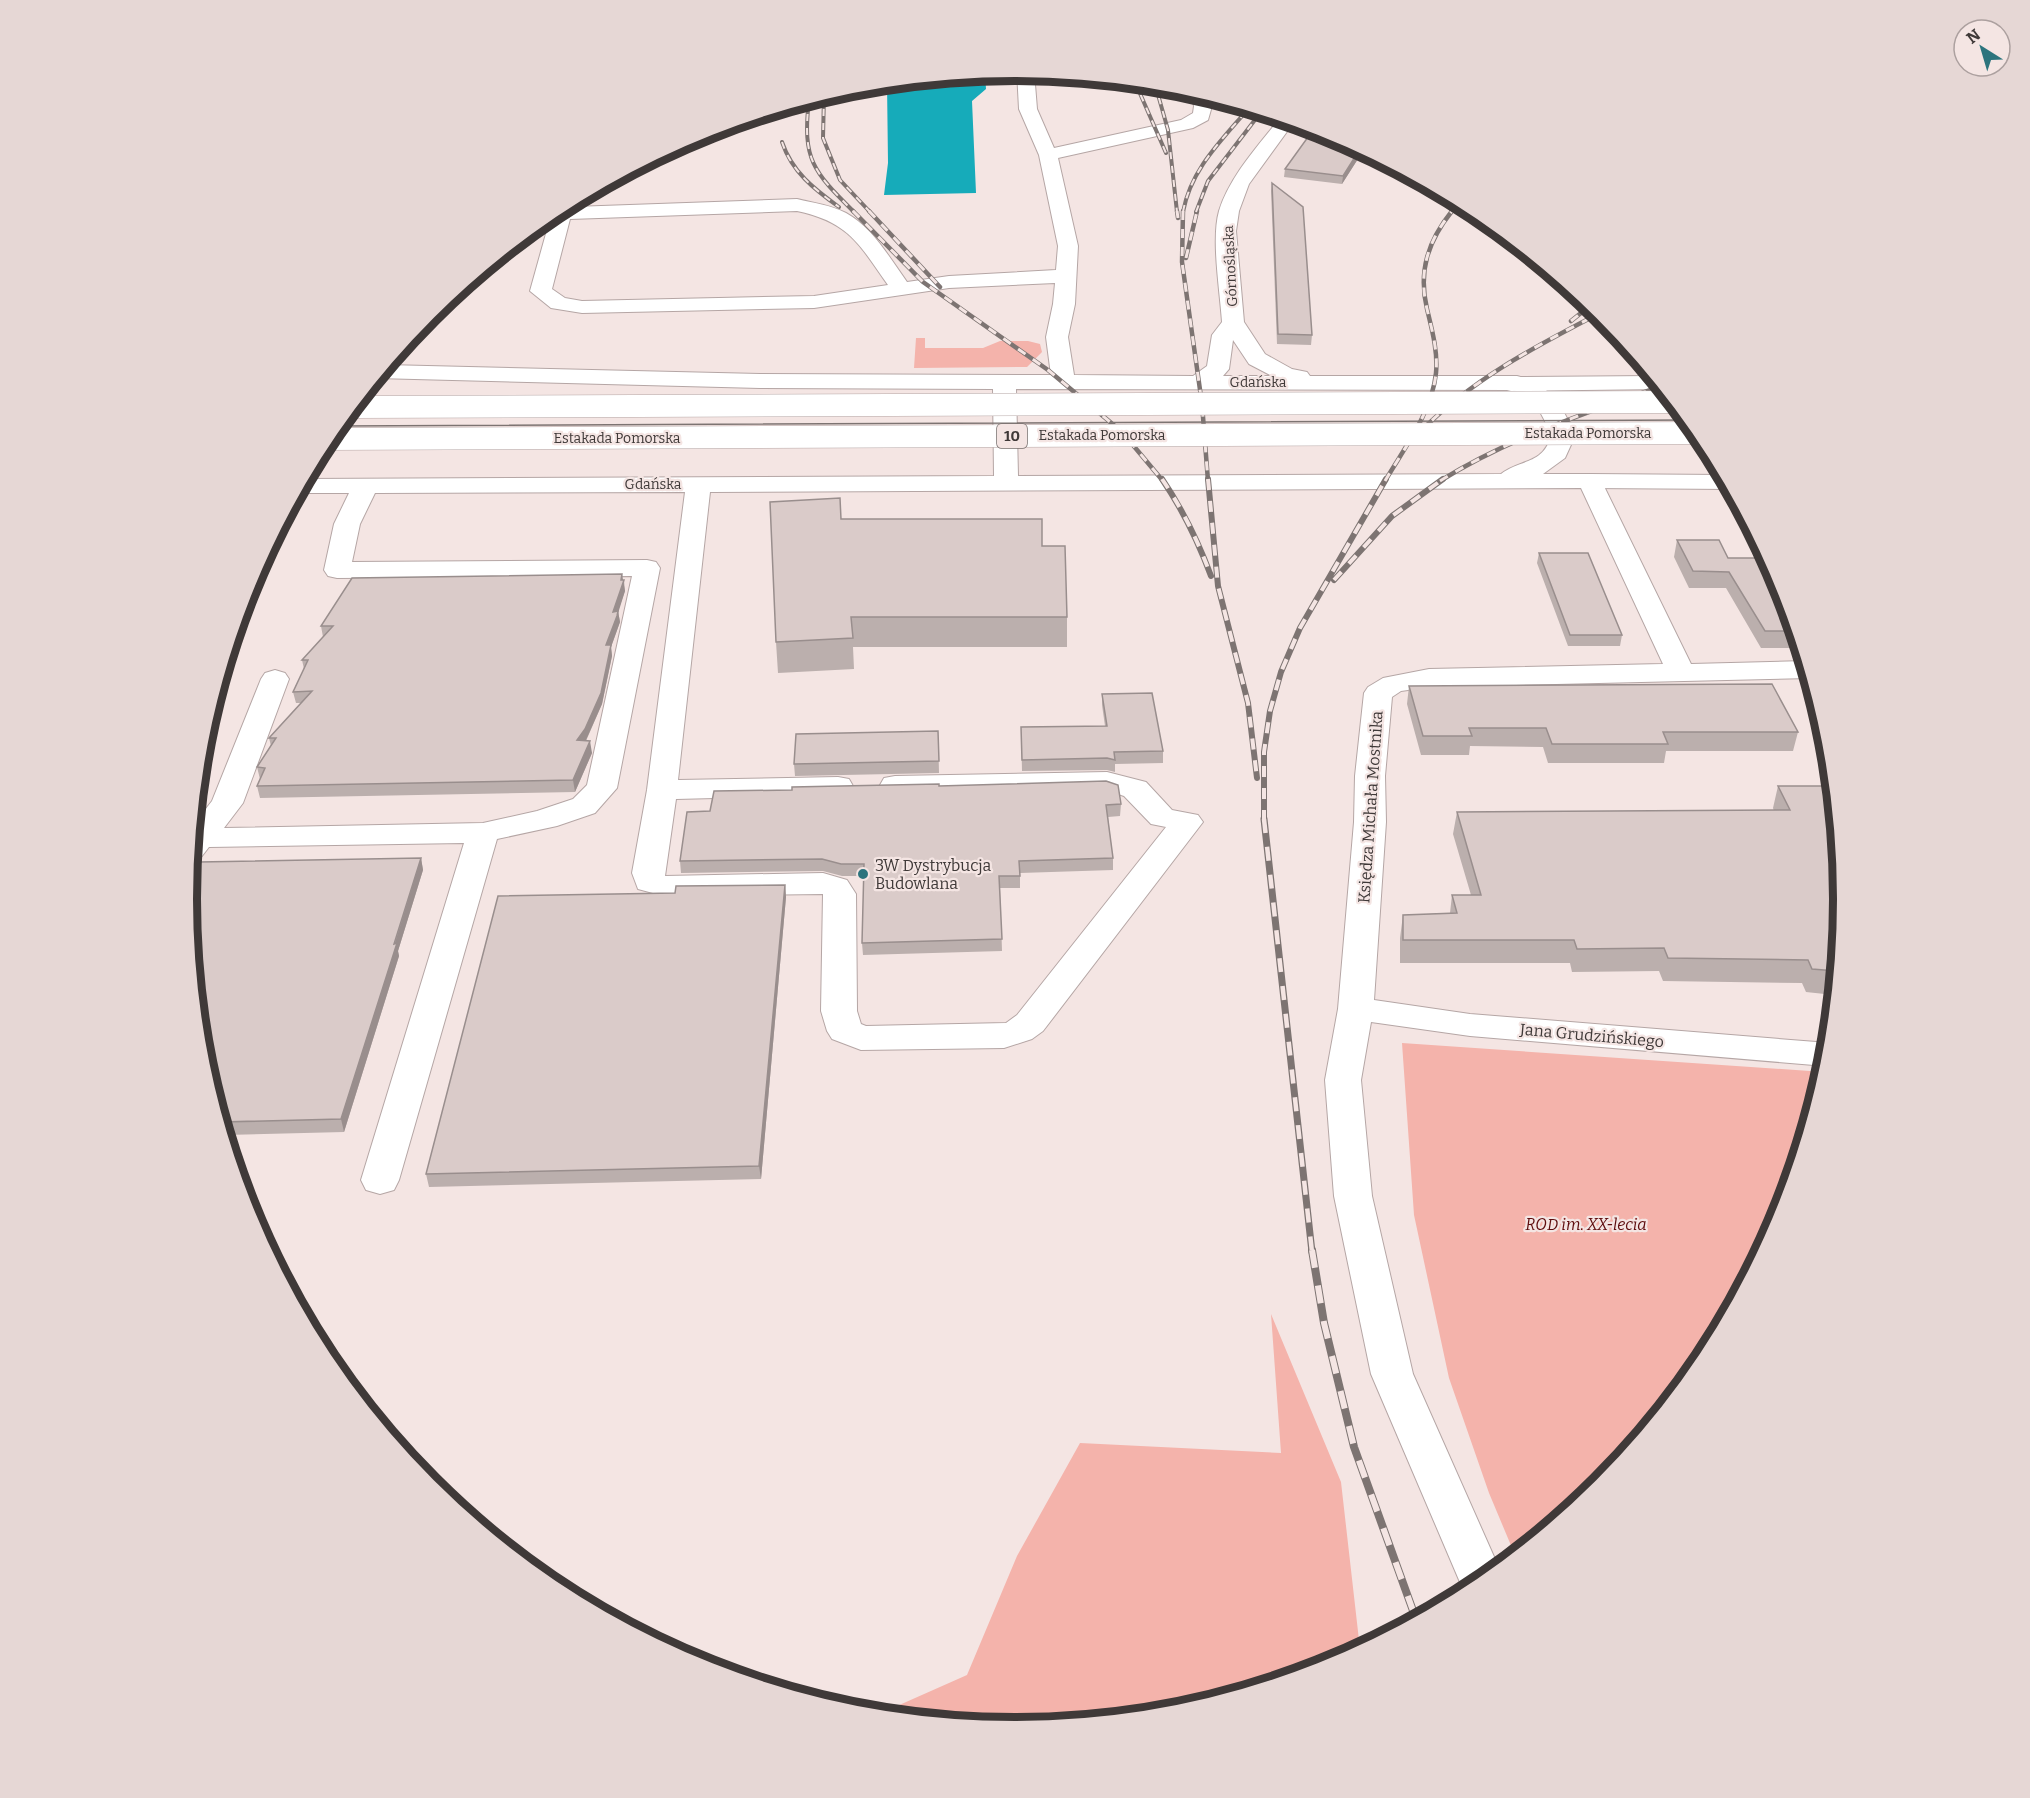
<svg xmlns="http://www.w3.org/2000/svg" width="2030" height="1798" font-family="Bitter,serif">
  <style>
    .green { fill: #f4b3ab }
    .water { fill: #16abba }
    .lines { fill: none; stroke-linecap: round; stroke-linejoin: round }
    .minor-casing { stroke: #b5a6a5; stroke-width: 2 }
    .major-casing { stroke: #b5a6a5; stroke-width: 2 }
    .minor { fill: #fff; fill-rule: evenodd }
    .major { fill: #fff; fill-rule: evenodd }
    .tram { stroke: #7d7472; stroke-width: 1.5 }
    .rail-far4-casing { stroke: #7d7472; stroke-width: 4 }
    .rail-far3-casing { stroke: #7d7472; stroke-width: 4.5 }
    .rail-far2-casing { stroke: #7d7472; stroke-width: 6 }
    .rail-far1-casing { stroke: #7d7472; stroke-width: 7 }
    .rail-casing { stroke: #7d7472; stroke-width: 8 }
    .rail-far4 { stroke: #f4e5e3; stroke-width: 2; stroke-dasharray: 7; stroke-linecap: butt }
    .rail-far3 { stroke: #f4e5e3; stroke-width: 3; stroke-dasharray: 9; stroke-linecap: butt }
    .rail-far2 { stroke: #f4e5e3; stroke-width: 4; stroke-dasharray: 11; stroke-linecap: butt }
    .rail-far1 { stroke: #f4e5e3; stroke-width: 4.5; stroke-dasharray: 14; stroke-linecap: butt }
    .rail { stroke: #f4e5e3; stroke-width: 6; stroke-dasharray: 18; stroke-linecap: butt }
    .major-bridge-casing { stroke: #b5a6a5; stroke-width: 23; stroke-linecap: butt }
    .major-bridge { stroke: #fff; stroke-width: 22 }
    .wall { fill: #bbafad }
    .shaded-wall { fill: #998e8d }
    .building { fill: #dacbc9; stroke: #998e8d; stroke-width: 1.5 }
    .poi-dot { fill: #2c747d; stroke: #f4e5e3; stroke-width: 2 }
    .labels { text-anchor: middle; stroke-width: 4.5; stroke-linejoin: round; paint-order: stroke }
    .far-street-label { font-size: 14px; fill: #3f3938; stroke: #f4e5e3 }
    .shield { fill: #f4e5e3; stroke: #756d6b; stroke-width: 1.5 }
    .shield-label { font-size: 15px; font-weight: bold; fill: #3f3938 }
    .street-label { font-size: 16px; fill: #3f3938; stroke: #f4e5e3 }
    .poi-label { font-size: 16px; fill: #3f3938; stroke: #f4e5e3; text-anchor: start }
    .park-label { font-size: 16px; font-style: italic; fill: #5f0d0e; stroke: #f4e5e3 }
    .rim { fill: none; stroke: #3f3938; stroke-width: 8 }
  </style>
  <rect width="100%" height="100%" fill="#f4e5e3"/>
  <path class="green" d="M916,338H925V348H983L1000,341H1028L1040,344L1042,352L1027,367L914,368Z
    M1402,1043L1824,1072L1780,1216L1704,1360L1601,1485L1515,1555L1489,1493L1449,1378L1414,1215Z
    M1271,1314L1341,1482L1360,1649L1332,1665L1176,1712L1015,1727L879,1714L967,1675L1017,1556L1080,1443L1281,1453Z"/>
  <path class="water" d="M985,74L986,89L972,101L976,193L884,195L888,163L887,83Z"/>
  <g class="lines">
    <g class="minor-casing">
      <path id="minor" d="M1017,71L1034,72L1037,109L1054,148L1181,120L1193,113L1194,106L1190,90L1207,96L1212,106L1208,120L1193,128L1058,158L1078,246L1075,304L1068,337L1074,375L1193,376L1207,366L1212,335L1222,322C1220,291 1211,239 1219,211C1230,176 1258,146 1280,118L1294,122L1249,184L1239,211L1236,231L1244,322L1265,354L1292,369L1307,372L1310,376H1517C1550,384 1563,406 1575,436L1565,458L1543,474H1590L1599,476L1691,664L1805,661L1810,678L1429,687L1401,691L1392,697L1385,776L1386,822L1374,1000L1470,1014L1829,1043L1826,1066L1470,1036L1371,1022L1361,1080L1372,1196L1413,1374L1499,1568L1465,1594L1371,1374L1334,1196L1325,1080L1338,1009L1354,822L1355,776L1364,693L1368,687L1383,678L1429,669L1663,664L1581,488L710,492L678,780L838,777L849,779L853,786L849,793L838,795L676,799L665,876L823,873L847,880L856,894L857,1011L861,1024L866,1026L1006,1023L1017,1015L1166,827L1151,824L1124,796L1106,790L895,794L884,792L880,785L884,778L895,776L1107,772L1146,782L1172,810L1198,815L1203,822L1043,1031L1032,1039L1004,1048L861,1050L832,1039L827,1031L821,1011L823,894L664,896L638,889L632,873L647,790L685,492L375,493L360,524L352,562L647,560L656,562L660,568L617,788L595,813L557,826L497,839L399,1180L394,1190L380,1194L366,1190L361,1180L464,843L209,847L202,856L190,858L194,824L212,801L261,679L265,673L275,670L285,673L289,679L243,803L224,828L483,823L537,811L573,799L587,785L632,576L337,578L328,576L324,570L334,524L349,493H297L305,479L994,476L993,389L760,388L376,378L386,365L760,374L1051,375L1046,337L1053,304L1055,283L949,288L814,308L582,313L551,308L530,291L552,212L571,201L573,207L797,199C813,203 831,205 846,213C873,228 889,257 907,282L949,276L1056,270L1058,246L1039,155L1019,109ZM797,211C849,222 859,244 888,285L814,296L582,301L565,298L552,289L570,219ZM1233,340L1249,364L1272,376H1223L1229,369ZM1016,389L1514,390C1536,399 1543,415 1551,436C1543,465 1520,459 1501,474L1018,476Z"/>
    </g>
    <g class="major-casing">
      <path id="major" d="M1653,376L1663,389L1511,391L1503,389L1500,384L1503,379L1511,377Z
        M1590,474L1723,475L1731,489L1590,488L1581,486L1578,481L1581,476Z"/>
    </g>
    <use href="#minor" class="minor"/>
    <use href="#major" class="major"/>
    <path class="tram" d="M336,426L1689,420"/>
    <g class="rail-far4-casing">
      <path id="rail-far4" d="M1122,81L1129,90
        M1135,82L1166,153
        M1155,84L1168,130L1177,212
        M824,95L823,138L840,180L870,212
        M809,100C802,160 813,171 854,212
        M782,142C792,172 814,189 839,207
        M1183,212C1191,169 1221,141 1249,108
        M1196,212L1208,181L1261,112
        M1451,212L1459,202"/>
    </g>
    <g class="rail-far3-casing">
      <path id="rail-far3" d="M853,211L923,282L1048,370L1122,432L1163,481
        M869,211L940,287
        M1177,211L1178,218
        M1183,211L1182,262L1202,404L1208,481
        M1186,258L1197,211
        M1571,321L1591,305
        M1419,433C1471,380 1534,347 1600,313
        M1385,481C1405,447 1432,412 1436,373C1438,351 1432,330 1427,309C1418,271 1428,241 1452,211
        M1440,481C1509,438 1586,413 1661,386"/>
    </g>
    <g class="rail-far2-casing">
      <path id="rail-far2" d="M1162,479C1183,510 1198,541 1211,576
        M1208,479L1218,586L1248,703L1257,778
        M1334,580L1392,516L1443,479
        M1264,821V752L1270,711L1281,672L1300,628L1386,479"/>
    </g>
    <g class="rail-far1-casing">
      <path id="rail-far1" d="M1264,819L1312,1252"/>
    </g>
    <g class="rail-casing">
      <path id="rail" d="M1312,1250L1324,1323L1354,1447L1416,1619"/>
    </g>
    <use href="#rail-far4" class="rail-far4"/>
    <use href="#rail-far3" class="rail-far3"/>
    <use href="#rail-far2" class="rail-far2"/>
    <use href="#rail-far1" class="rail-far1"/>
    <use href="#rail" class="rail"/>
    <g class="major-bridge-casing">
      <path id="major-bridge" d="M352,407L1673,402
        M326,439L1699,433"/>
    </g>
    <use href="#major-bridge" class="major-bridge"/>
  </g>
  <path class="wall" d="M1363,151L1342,184L1284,177L1285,169Z
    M1272,183L1312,335L1311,345L1277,344L1271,191Z
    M841,519L1042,546L1067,617V647H853L854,669L778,673L776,642Z
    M1677,540L1728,558L1781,582L1800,648H1761L1726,588H1689L1674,557Z
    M1539,553L1622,635L1620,646H1568L1537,563Z
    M624,580L625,591L618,611L620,622L611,647L612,656L602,704L586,741L592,753L575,792L260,798L257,786L260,779L257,767L271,746L269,738L301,703H296L293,692L304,669L302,660L323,637L321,626Z
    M1409,686L1798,732L1793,751H1666L1664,763H1548L1543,747L1470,746L1469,755H1421L1407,704Z
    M1102,694L1163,751V763L1115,764V772L1107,770L1022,771L1021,727L1105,726L1102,705Z
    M938,731L939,773L795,776L794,764Z
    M939,786L1121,804L1120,816L1108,817L1113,858V870L1020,873V888H1000L1002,951L863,955L862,943L864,876H842L823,871L681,873L680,861L710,811Z
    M1778,786L1844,899L1834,995L1806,992L1802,983L1663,981L1659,971L1572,972L1570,963H1400V938L1403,915L1450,913L1452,895H1471L1453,834L1457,812L1774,811L1773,808Z
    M421,858L423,870L398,951L399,956L344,1132L225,1135L202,1060Z
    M785,885L786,897L761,1179L429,1187L426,1174L675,893Z"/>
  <path class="shaded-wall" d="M1360,149L1363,150V151L1342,184L1343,176Z
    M622,574L625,591L615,623L613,612Z
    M618,611L620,622L611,647L612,656L602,704L586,740L578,752L577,740L606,645Z
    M590,741L592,753L575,792L573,780Z
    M421,858L423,870L398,951L399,956L344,1132L341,1119Z
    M785,885L786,897L761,1179L759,1166Z"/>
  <path class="building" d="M1308,137L1346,141L1360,149L1343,176L1285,169Z
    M1272,183L1303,207L1312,335L1278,334Z
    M840,498L841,519H1042V546H1065L1067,617H851L853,638L776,642L770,502Z
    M1677,540H1719L1728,558H1768L1781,582L1795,631H1765L1729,572L1693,571Z
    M1539,553H1588L1622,635H1570Z
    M622,574L621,580H624L613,612L618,611L617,616L606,645H611L601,693L585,729L577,740L590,741L573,780L257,786L265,768L257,767L276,738H269L312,691L293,692L308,660H302L333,626H321L352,578Z
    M1772,684L1798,732H1663L1668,744H1552L1546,728H1469L1472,736H1423L1409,686Z
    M1152,693L1163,751L1114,752L1115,760L1107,758L1022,760L1021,727L1107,726L1102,694Z
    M938,731L939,761L794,764L796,734Z
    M1106,781L1118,785L1121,804L1106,805L1113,858L1019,861L1020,876H999L1002,939L862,943L864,864H841L822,859L680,861L687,812L710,811L714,791L792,790V787L939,784V786Z
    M1778,786H1832L1844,899L1836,971L1812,969L1808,960L1668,958L1664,948L1577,949L1574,940H1403V915L1457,913L1452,895H1481L1457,812L1790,810Z
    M421,858L394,944L397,943L341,1119L221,1122L202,1060L187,899L188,888L199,862Z
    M785,885L759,1166L426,1174L498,896L675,893L676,886Z"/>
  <circle class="poi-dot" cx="863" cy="874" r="6"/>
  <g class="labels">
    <g class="far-street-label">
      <text transform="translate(1230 266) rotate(-93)" y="5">Górnośląska</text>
      <text x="1258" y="387">Gdańska</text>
      <text x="1588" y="438">Estakada Pomorska</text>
      <text x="1102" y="440">Estakada Pomorska</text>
      <text x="617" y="443">Estakada Pomorska</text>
      <text x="653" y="489">Gdańska</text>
    </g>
    <rect class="shield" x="997" y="424" width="30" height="24" rx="4.5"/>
    <g class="shield-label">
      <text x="1012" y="441">10</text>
    </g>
    <g class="street-label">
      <text transform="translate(1370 807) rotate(-86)" y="6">Księdza Michała Mostnika</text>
      <text transform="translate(1592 1035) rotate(5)" y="6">Jana Grudzińskiego</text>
    </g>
    <g class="poi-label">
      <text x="875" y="871">3W Dystrybucja<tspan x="875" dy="18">Budowlana</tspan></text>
    </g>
    <g class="park-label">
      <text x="1586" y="1230">ROD im. XX-lecia</text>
    </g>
  </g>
  <path d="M0 0H2030V1798H0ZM197 899a818 818 0 1 1 1636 0a818 818 0 1 1-1636 0Z" fill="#e6d7d5" fill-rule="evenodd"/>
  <path class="rim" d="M197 899a818 818 0 1 1 1636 0a818 818 0 1 1-1636 0Z"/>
  <g transform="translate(1982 48) rotate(323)"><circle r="28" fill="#f4e5e3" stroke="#aca09f" stroke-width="1.5"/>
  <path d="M0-4.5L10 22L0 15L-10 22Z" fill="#2c747d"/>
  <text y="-9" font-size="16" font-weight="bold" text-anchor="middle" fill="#3f3938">N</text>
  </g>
</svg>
